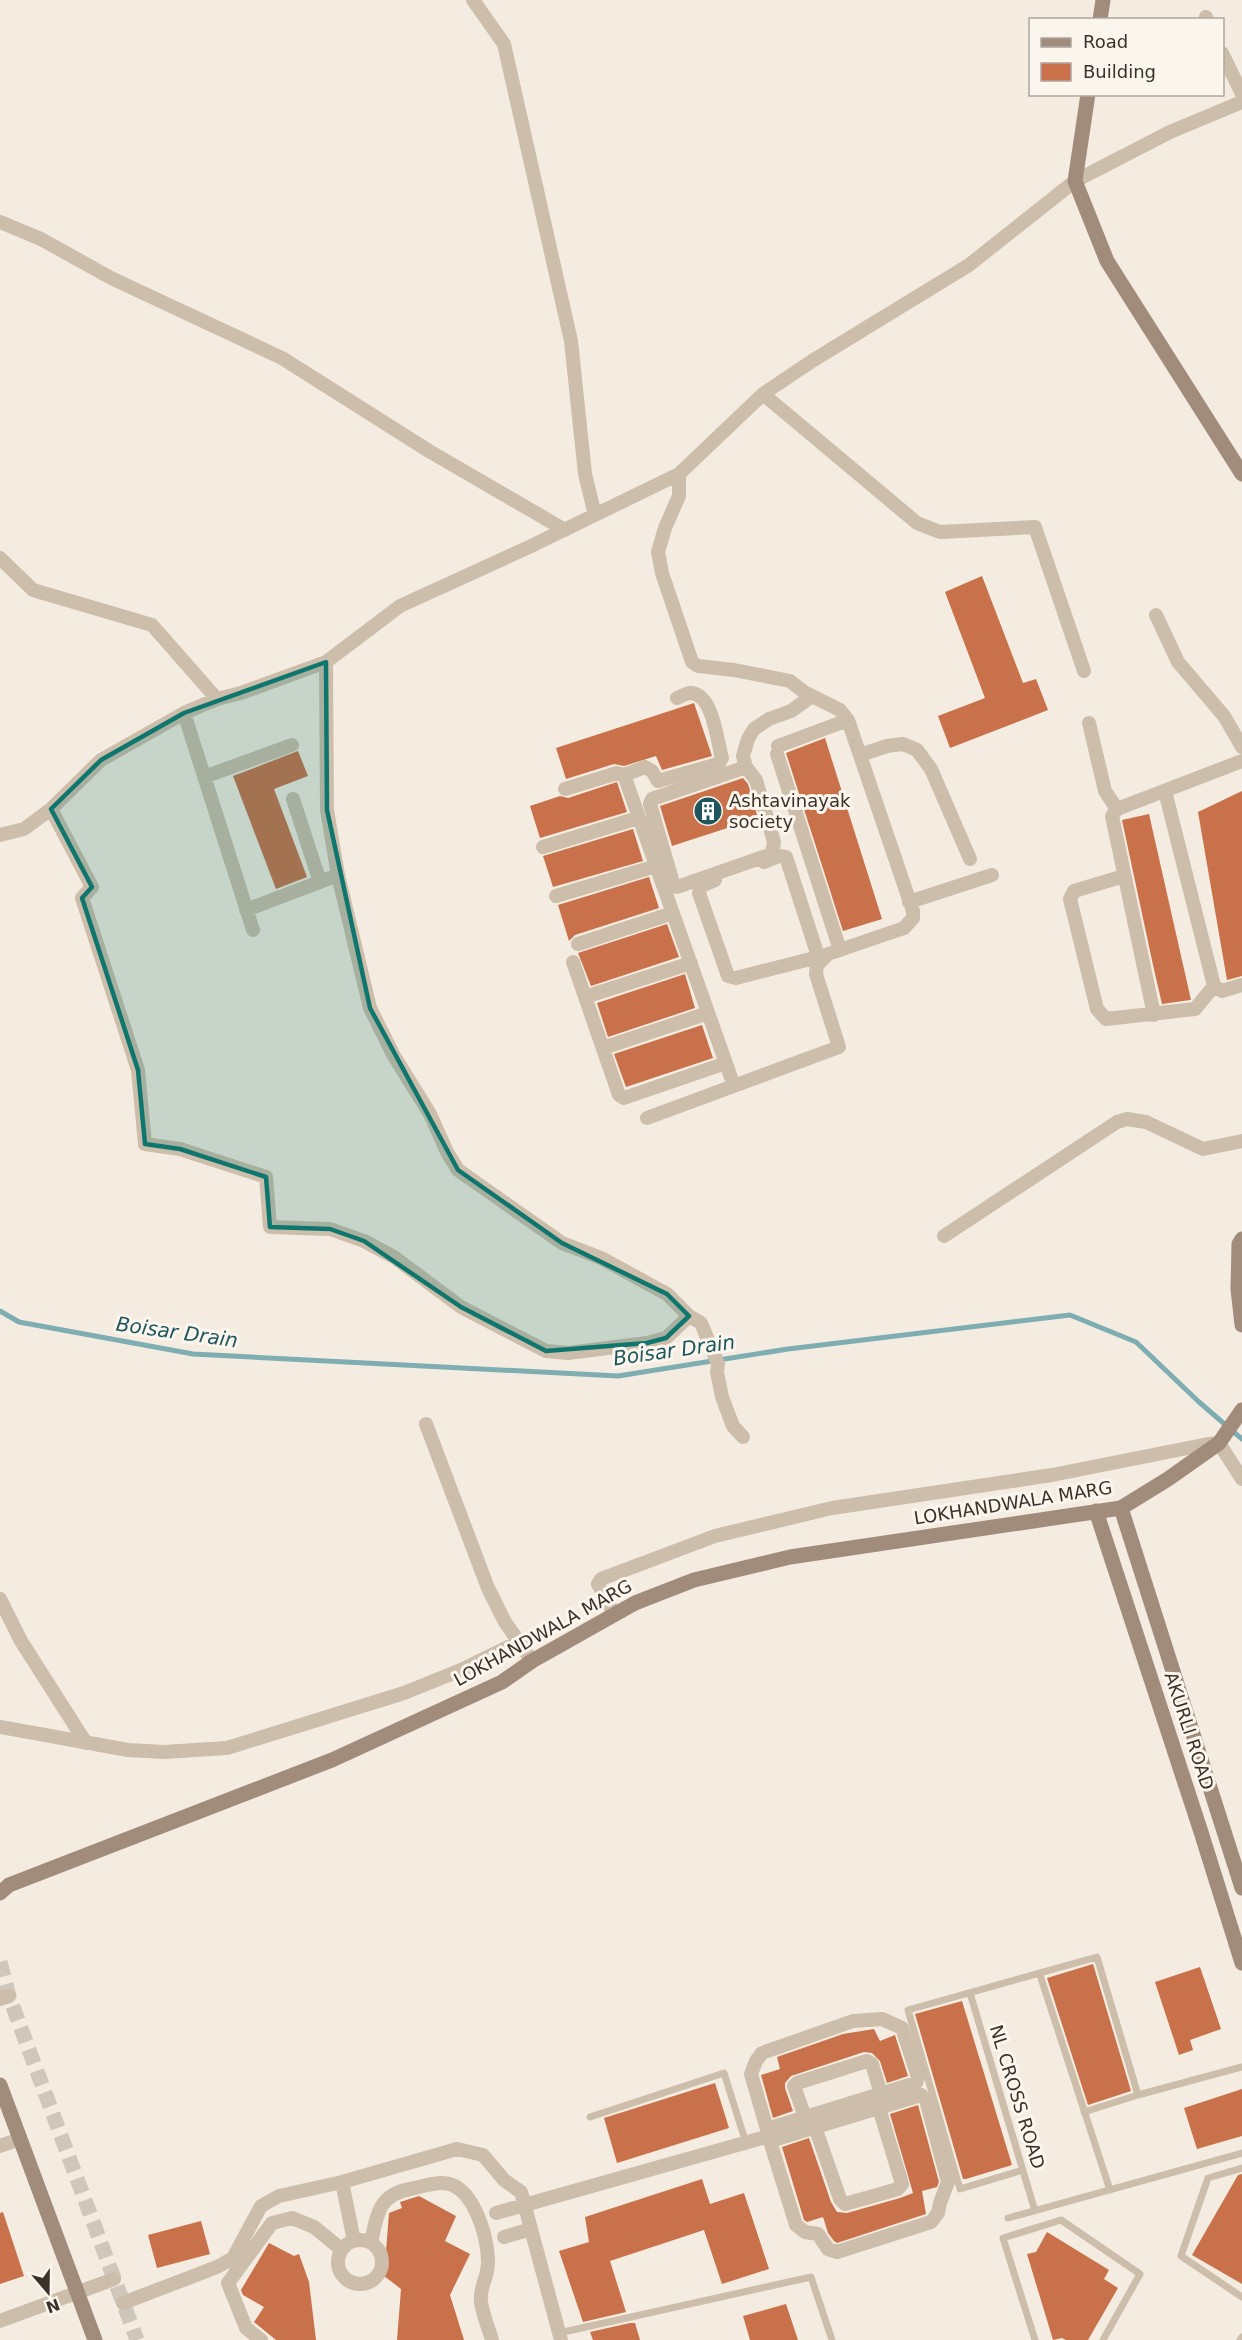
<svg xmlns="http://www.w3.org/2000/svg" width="1242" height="2340" font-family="'DejaVu Sans',sans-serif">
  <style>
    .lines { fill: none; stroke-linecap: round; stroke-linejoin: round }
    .stream { stroke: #7eadb2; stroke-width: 5 }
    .building { fill: #c8714a }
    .secondary-tunnel { stroke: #cfc7bc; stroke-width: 15; stroke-dasharray: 15 8; stroke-linecap: butt }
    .lane { stroke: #cdbdab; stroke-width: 7 }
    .street { stroke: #cdbdab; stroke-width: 14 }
    .secondary { stroke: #a18c7c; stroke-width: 15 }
    .marked { fill: #0f766e; fill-opacity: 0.2; stroke: #0f766e; stroke-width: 4.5; stroke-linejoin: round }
    .labels { text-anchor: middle; stroke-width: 6; stroke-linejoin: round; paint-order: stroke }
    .poi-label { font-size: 18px; fill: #3b312b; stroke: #fbf6ed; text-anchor: start }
    .street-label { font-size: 18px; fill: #3b312b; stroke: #fbf6ed }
    .water-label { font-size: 20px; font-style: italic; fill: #1f565e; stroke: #fbf6ed }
  </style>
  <rect width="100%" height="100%" fill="#f4ece0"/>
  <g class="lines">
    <path class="stream" d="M0,1311L19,1322L193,1354L618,1376L788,1349L1070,1315L1136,1342L1199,1402L1242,1439"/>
  </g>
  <path class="building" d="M982,576L1023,683L1036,679L1048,710L950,748L938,716L985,698L945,592Z
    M694,703L712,756L662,770L656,756L624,766L614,764L566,779L556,748Z
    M825,738L882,919L843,931L786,753Z
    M298,751L308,776L274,789L307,877L276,889L233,776Z
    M743,778L748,784L758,818L672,846L660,806Z
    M617,782L627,812L540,838L530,806L560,796L568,798Z
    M1242,791V976L1227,980L1198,812Z
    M1149,814L1191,1000H1190L1162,1004L1153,965L1122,820Z
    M633,829L643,861L553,887L543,856Z
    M649,877L659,908L575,935L569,941L558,905Z
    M667,924L679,957L591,986L578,953Z
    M685,974L695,1008L608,1037L597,1003Z
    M702,1025L713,1058L626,1087L614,1054Z
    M1093,1964L1131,2091L1088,2105L1047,1978Z
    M1200,1967L1221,2029L1190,2040L1193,2050L1179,2055L1155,1982Z
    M962,2001L1012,2165L966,2179H963L915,2014Z
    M874,2029L880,2041L895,2035L908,2076L887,2083L880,2061L872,2053L864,2052L791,2076L785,2083V2088L793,2111L773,2118L761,2075L780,2069L777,2057L843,2034Z
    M715,2083L729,2128L617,2163L604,2118Z
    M1242,2089V2136L1197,2149L1184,2108Z
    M918,2105L939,2182L937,2187L922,2191L926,2214L837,2243L834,2241L828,2233L823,2217L807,2222L804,2220L782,2147L809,2138L831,2202L837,2212L847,2213L900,2198L913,2193L890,2114Z
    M1242,2174V2284L1192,2255L1238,2175Z
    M702,2179L710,2204L744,2193L769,2269L722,2284L704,2230L610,2261L626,2312L583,2322L559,2251L589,2242L585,2217Z
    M419,2196L456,2216L445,2241L470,2254L450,2295L464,2340H397L401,2289L384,2276L389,2213L402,2208L400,2202Z
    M3,2212L24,2276L0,2284V2213Z
    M201,2221L210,2254L157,2268L148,2235Z
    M1047,2232L1109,2270L1104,2279L1118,2288L1088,2340H1066L1062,2338L1053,2340L1027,2254L1036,2252Z
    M269,2243L294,2256L299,2254L309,2282L316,2340H276L254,2322L264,2307L243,2295L241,2290Z
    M786,2304L798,2340H750L743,2316Z
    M630,2323H635L640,2340H593L590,2332Z"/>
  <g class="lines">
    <path class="secondary-tunnel" d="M0,1962L9,1996L137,2340"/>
    <path class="lane" d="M1040,1975L1110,2190
      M970,1993L1035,2211
      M1138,2095L1242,2067
      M590,2117L724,2073L746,2143
      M1242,2168L1208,2178L1181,2256L1242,2297
      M1023,2170L960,2189L908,2010L1097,1957L1138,2095L1084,2112
      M1008,2218L1242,2153
      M559,2333L811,2277L832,2340
      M1035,2340L1003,2238L1061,2220L1140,2274L1103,2340
      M1240,2340L1242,2337"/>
    <path class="street" d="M473,0L504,44L571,341L585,474L595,515
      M1206,17L1207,20
      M1222,53L1242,94
      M0,222L41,239L111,278L282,358L429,451L565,530
      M763,394L917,523L940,532L1035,527L1084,671
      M0,558L33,590L152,625L217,699
      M1156,615L1178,662L1224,716L1242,747
      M326,662L327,810L338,875L370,1008L394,1056L430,1114L447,1152L458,1170L562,1243L601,1258L667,1294L689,1316L701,1323L718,1364L717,1372L722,1397L733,1426L743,1437
      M184,713L253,930
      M1089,723L1105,791L1117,809
      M778,746L848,720
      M777,754L840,950
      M860,755L887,746L903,744L917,750L931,769L970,859
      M746,767L652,799L650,804L673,883L677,887L772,854L774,842L756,780L746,767L743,756L748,739L754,729L769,719L791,711L812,696
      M624,775L645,767L652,771L658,781L718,764L722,758C717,741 713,694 691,693C687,693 681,696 677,698
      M204,777L292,745
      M565,789L617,773L624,775L734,1086
      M1165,791L1214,986L1222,991L1242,985
      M293,799L320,882
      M51,809L92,887L82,898L138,1070L145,1144L180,1149L266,1177L270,1227L330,1229L364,1241L394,1257L461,1307L546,1351L568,1353L647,1343L666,1338L689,1316
      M0,835L24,829L51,809L101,760L184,713L217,699L241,693L326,662L400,606L529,547L679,474L763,394L812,361L969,265L1075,181L1170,132L1242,102
      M543,847L638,818
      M764,862L779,856L786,857L818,956
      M1124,876L1074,891L1070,899L1097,1009L1106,1019L1195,1009L1214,986
      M715,880L701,886L699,893L728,976L736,978L826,955
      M556,896L656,866
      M909,902L992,875
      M246,910L338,875
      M578,944L673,913
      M573,962L619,1095L624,1098L726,1063
      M585,997L691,963
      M1154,1015L1112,816L1117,809L1242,761
      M603,1048L708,1013
      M647,1118L839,1047L816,974L817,965L828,954L904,928L913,918V911L848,720L840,710L804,692L790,681L734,670L698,666L692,662L662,573L658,552L665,528L679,496V474
      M944,1236L1117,1122L1127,1119L1146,1122L1203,1149L1242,1141
      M426,1424L488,1588L505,1622L532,1661
      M0,1599L21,1641L86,1743
      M614,1614L598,1584L601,1579L715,1536L832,1508L1052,1475L1208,1444L1219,1443L1242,1479
      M0,1727L128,1750L164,1752L227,1748L404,1693L461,1670L518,1642
      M0,1999L9,1996
      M805,2117L794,2086L797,2083L867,2061L872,2064L881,2094
      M815,2127L840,2199L845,2204L898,2189L902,2184L879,2108
      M767,2129L916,2083L918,2077L902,2028L882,2019L853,2021L762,2053L756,2061L751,2074L769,2136L770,2141L796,2225L805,2232L818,2234L828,2249L837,2252L931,2222L938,2213L940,2203L948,2182L926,2100L921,2095L770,2141
      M0,2146L20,2139
      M342,2182L354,2241
      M496,2213L769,2136
      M504,2237L531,2229
      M338 2262a22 22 0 1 1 44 0a22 22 0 1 1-44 0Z
      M371,2243C377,2215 378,2195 410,2189C420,2187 432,2183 442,2183C473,2183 487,2235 488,2260C489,2273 482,2283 481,2295C479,2305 489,2329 492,2340
      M123,2303L217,2267L233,2258L261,2206L279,2196L342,2182L457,2149L483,2155L504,2180L521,2192L561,2340
      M0,2321L114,2279
      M261,2340L246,2328L228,2283L272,2223L292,2218L314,2227L341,2249"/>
    <path class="secondary" d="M1100,20L1103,0
      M1088,94L1075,181L1107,261L1242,474
      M1242,1239L1239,1244L1238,1289L1242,1325
      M1121,1508L1242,1888
      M1096,1511L1201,1832L1242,1963
      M0,1893L9,1885L332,1760L502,1682L532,1661L635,1603L694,1580L790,1557L1121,1508L1168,1479L1219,1443L1242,1410
      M0,2085L95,2340"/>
  </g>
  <path class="marked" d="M326,662L327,810L370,1008L458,1170L562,1243L667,1294L689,1316L666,1338L647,1343L546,1351L461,1307L364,1241L330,1229L270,1227L266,1177L180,1149L145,1144L138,1070L82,898L92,887L51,809L101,760L184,713Z"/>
  <defs>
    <g id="building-disc" transform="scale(1.5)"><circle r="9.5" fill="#1f565e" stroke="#fbf6ed"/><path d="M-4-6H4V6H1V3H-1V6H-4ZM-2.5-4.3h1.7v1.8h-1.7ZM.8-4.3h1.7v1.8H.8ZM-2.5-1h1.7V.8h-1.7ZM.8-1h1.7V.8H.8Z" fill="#fff"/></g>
  </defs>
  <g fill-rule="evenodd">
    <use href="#building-disc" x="708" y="811"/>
  </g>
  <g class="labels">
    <g class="poi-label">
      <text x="729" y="807">Ashtavinayak<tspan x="729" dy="21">society</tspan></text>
    </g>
    <g class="street-label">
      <text transform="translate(1013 1503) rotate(-9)" y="6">LOKHANDWALA MARG</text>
      <text transform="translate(543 1633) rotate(-29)" y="6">LOKHANDWALA MARG</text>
      <text transform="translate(1189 1731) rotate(72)" y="6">AKURLI ROAD</text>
      <text transform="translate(1017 2097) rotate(73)" y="6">NL CROSS ROAD</text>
    </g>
    <g class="water-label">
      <text transform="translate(177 1332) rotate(8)" y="7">Boisar Drain</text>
      <text transform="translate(674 1350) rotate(-8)" y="7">Boisar Drain</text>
    </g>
  </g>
  <rect x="1029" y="18" width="195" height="78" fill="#fbf6ed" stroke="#aea79f" stroke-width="1.5"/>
  <rect x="1041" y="38" width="30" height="9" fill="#a18c7c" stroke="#aea79f" stroke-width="1.5"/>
  <text x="1083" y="48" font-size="18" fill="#3b312b">Road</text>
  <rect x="1041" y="63" width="30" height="18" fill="#c8714a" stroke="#aea79f" stroke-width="1.5"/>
  <text x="1083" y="78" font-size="18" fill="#3b312b">Building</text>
  <g transform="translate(48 2292) rotate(160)" stroke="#fbf6ed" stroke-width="4.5" paint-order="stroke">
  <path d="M0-4.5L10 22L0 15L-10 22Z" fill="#3b312b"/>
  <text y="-9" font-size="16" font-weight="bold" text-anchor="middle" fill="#3b312b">N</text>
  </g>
</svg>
